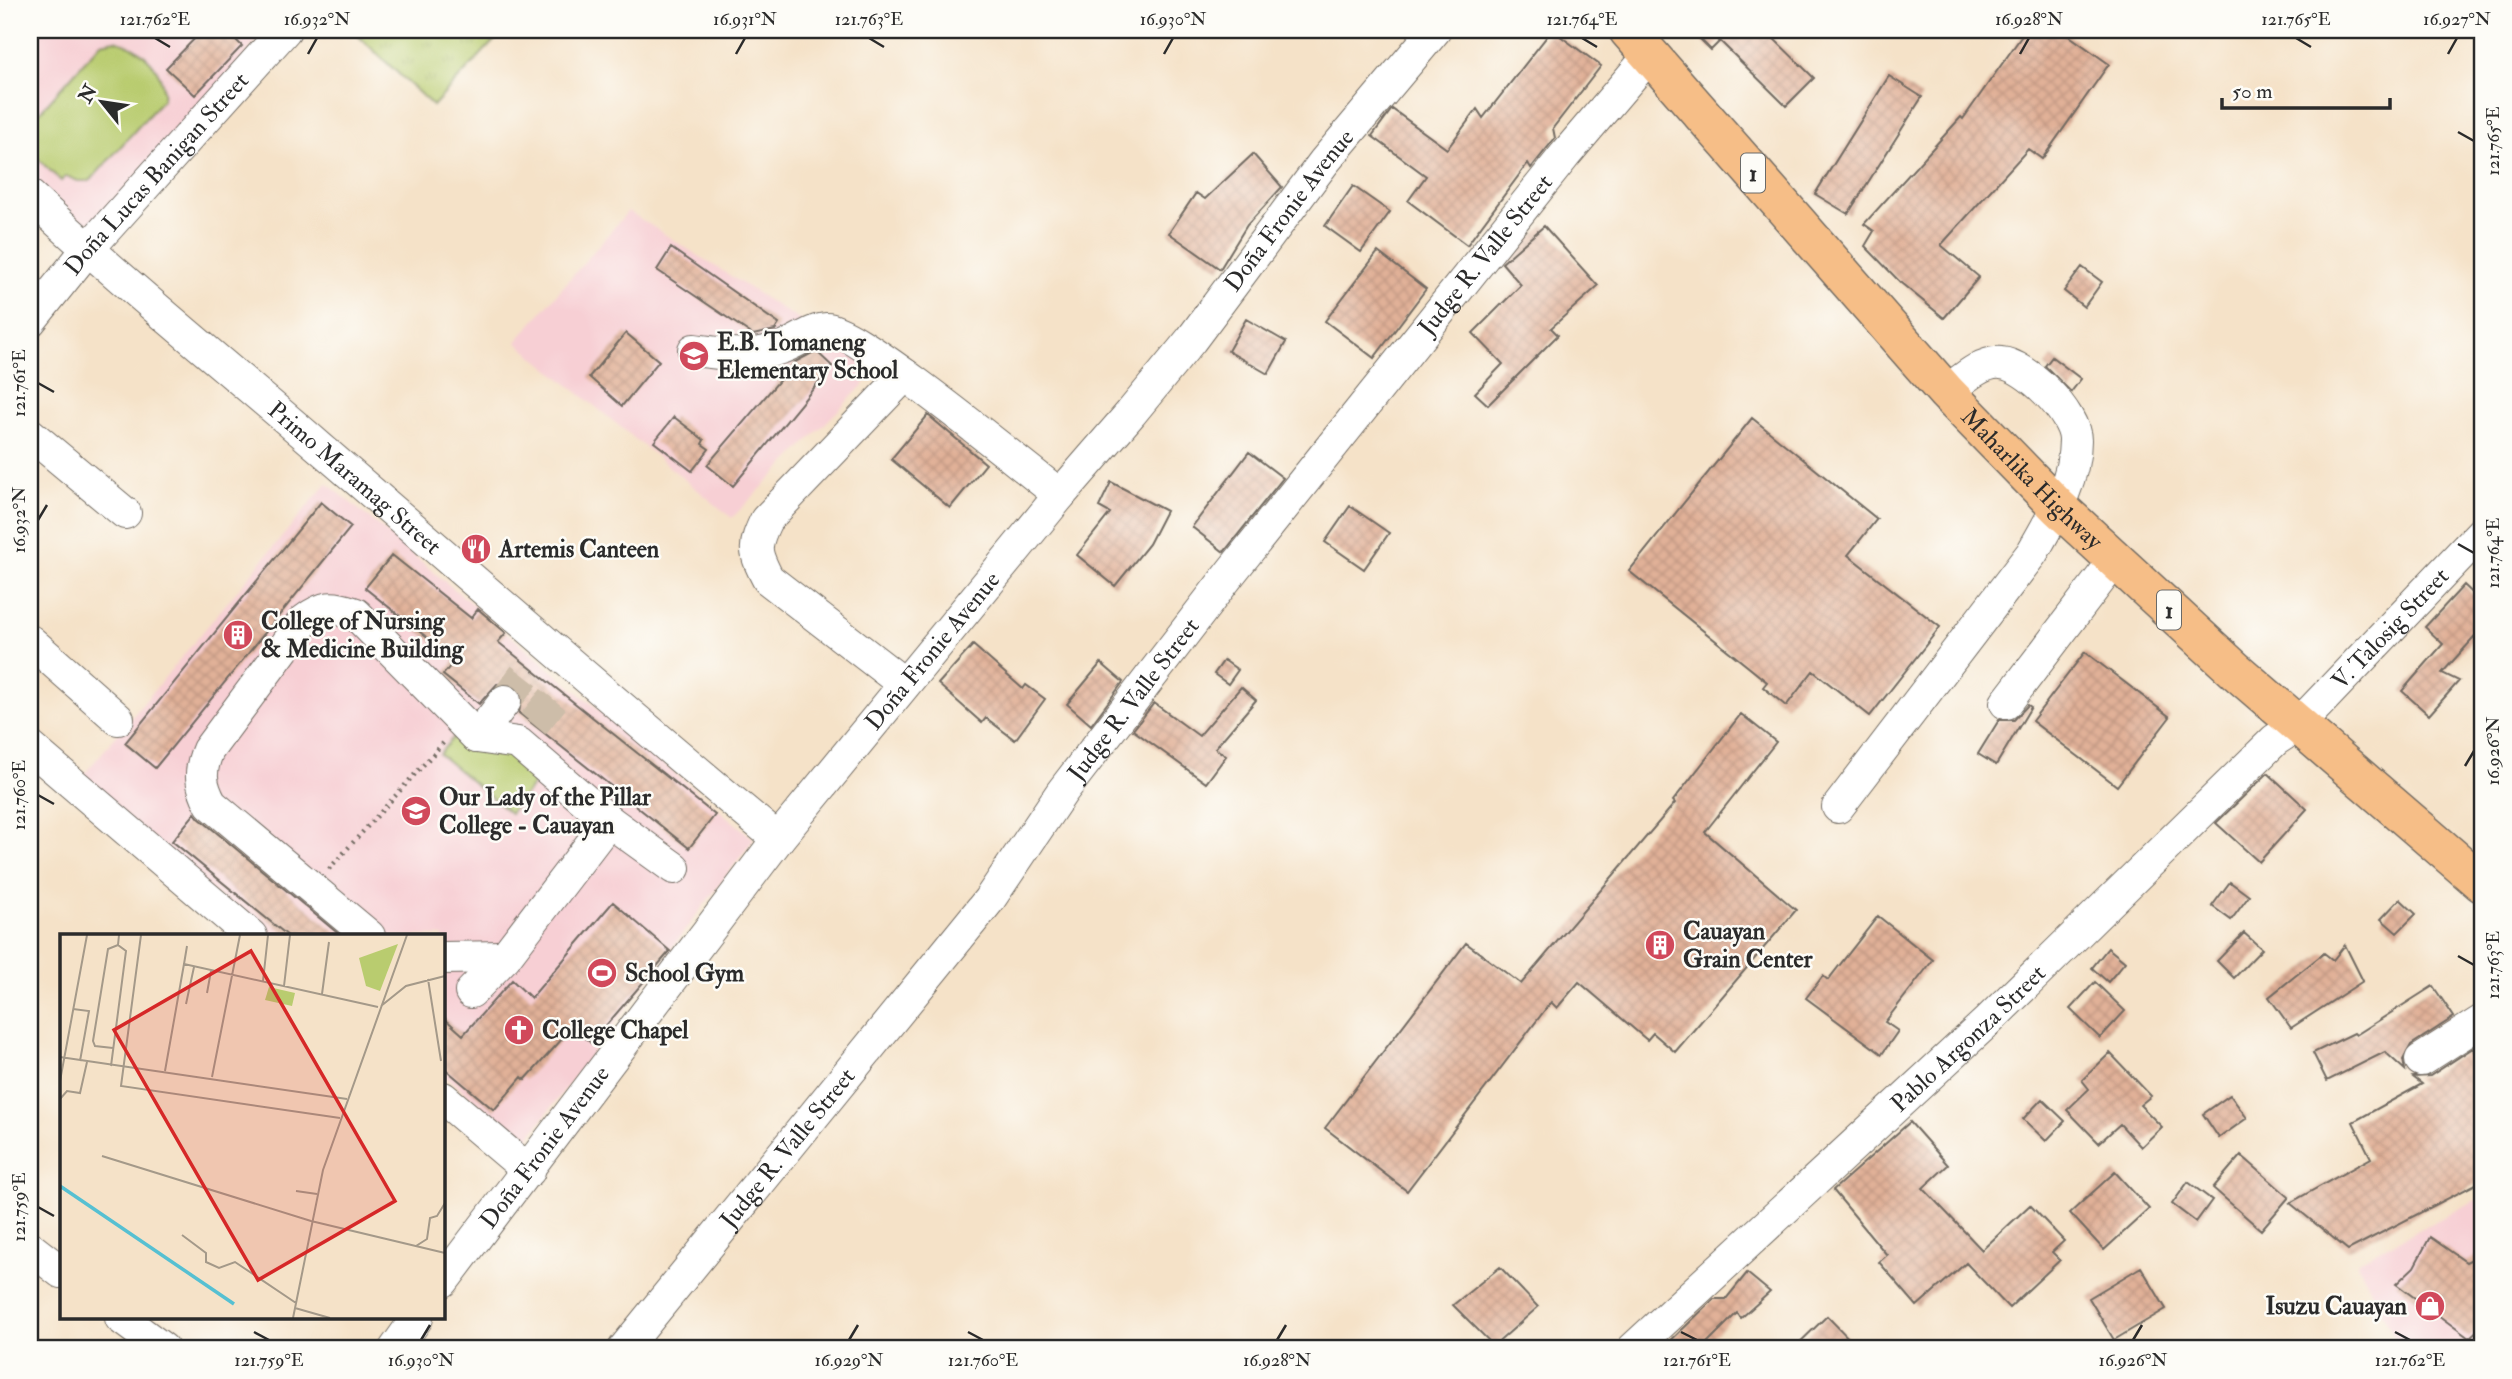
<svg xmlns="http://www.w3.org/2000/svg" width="2512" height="1379" font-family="'IM FELL Double Pica',serif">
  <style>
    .built { fill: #f7cfd4 }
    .grass { fill: url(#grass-tufts); stroke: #727c4d; stroke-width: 2 }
    .pitch { fill: #b9cc6f; stroke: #727c4d; stroke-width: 2 }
    .building { fill: url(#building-cross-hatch) }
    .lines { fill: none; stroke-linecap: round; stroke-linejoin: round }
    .minor-tunnel { stroke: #cdbda9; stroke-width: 32; stroke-dasharray: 32 16; stroke-linecap: butt }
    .minor-casing { stroke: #726b62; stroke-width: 34 }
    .highway-casing { stroke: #726b62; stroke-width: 41 }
    .path { stroke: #726b62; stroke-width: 4.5; stroke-dasharray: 2 5; stroke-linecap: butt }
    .minor { stroke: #fff; stroke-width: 32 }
    .highway { stroke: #f6be87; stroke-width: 38 }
    .ticks { fill: none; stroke: #2b2b2b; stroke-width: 2.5 }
    .labels { text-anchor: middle; stroke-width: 5; stroke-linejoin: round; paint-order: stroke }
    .shield { fill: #fdfcf7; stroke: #6a6a68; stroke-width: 2 }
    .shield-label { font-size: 23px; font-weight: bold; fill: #2b2b2b }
    .street-label { font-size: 24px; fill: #2b2b2b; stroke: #fdfcf7 }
    .poi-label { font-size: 24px; font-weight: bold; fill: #2b2b2b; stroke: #fdfcf7; text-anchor: start }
    .inset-river { fill: none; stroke: #56c0d2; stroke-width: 3.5 }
    .inset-road { fill: none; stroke: #a49989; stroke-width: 2 }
    .view { fill: #d62828; fill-opacity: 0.15; stroke: #d62828; stroke-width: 3.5 }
    .inset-edge { fill: none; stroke: #2b2b2b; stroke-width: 3.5 }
    .neatline { fill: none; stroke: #2b2b2b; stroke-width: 2.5 }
    .ticks-label { font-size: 18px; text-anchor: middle; fill: #2b2b2b }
  </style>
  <defs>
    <pattern id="grass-tufts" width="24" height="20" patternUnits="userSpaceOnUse" patternTransform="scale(1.75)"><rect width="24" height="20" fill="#b9cc6f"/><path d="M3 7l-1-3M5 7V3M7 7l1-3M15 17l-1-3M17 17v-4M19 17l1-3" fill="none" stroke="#9faf60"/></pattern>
    <pattern id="building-cross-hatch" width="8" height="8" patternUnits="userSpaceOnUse" patternTransform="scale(1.75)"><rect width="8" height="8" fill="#e1b198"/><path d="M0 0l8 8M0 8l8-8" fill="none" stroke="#c19883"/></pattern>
  </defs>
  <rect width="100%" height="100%" fill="#fdfcf7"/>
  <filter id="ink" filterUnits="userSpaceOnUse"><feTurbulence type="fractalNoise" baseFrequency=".0143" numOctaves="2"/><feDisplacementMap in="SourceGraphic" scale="14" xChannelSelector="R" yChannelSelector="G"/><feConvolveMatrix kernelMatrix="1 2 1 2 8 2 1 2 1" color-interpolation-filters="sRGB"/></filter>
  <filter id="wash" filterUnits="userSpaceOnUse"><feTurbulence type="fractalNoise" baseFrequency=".00686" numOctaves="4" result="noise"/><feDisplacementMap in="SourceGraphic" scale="28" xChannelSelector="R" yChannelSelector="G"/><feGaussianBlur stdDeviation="1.57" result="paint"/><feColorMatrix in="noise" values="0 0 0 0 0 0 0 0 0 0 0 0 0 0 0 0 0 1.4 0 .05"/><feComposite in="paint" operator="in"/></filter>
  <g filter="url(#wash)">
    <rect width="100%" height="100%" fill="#f5e2c8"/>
    <path class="built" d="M30,30H241L257,41L100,222L82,223L30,176Z
      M628,211L878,370L732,518L516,342Z
      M327,483L754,839L526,1141L443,1075V936H268L76,784Z
      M2482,1197V1349H2400L2357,1262Z"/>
    <path class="grass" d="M352,30H504L433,106Z"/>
    <path class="pitch" d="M115,40C142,47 166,70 163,99L90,181H78L66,176L61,181L32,153L35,148L30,139V123L101,43Z
      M469,719L539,778L510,813L439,754Z"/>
    <g id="blocks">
      <path class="building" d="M203,30H226L242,46L195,95L166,68Z
        M1552,30L1601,66L1553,128L1555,138L1531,168L1528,163L1467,245L1408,201L1426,176L1372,136L1392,109L1447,149L1477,109L1483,118Z
        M1691,30H1765L1814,78L1786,106L1720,41L1711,50Z
        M2026,30H2061L2109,64L2042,159L2028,149L1941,245L1979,277L1944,318L1901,283L1865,246L1874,231L1864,224L1961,117L1963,119Z
        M1889,76L1922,97L1848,214L1815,194Z
        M1253,154L1282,187L1247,225L1220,269L1169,233L1196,193L1205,199Z
        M1353,186L1390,212L1361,252L1325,226Z
        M1544,226L1598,286L1551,328L1558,335L1488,405L1475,393L1503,364L1473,333L1521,285L1502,263Z
        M671,248L779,324L775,330L753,335L657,270Z
        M1378,252L1426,289L1374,358L1325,321Z
        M2082,267L2102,282L2084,307L2064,291Z
        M1246,319L1286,342L1268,374L1228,351Z
        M626,333L659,361L622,406L589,377Z
        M816,351L832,366L733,486L707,465L795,362Z
        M2052,357L2081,379L2071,392L2045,366Z
        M928,415L986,464L950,508L891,459Z
        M674,417L704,440L702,444L709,449L692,471L654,442Z
        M1752,418L1877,519L1848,555L1940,627L1870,716L1813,671L1786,706L1763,687L1767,682L1629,571Z
        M1249,452L1283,478L1224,552L1192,527Z
        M1111,482L1166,511L1149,544L1115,586L1077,555L1110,513L1099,507Z
        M321,502L351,527L155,768L125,743Z
        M1350,506L1389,533L1364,569L1325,542Z
        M392,555L471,618L478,609L506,633L498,642L715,815L689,848L519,713L522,695L516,686L507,683L497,684L479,704L443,675L455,660L365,588Z
        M2464,585L2482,602V629L2442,673L2459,681L2429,715L2402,691L2443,644L2425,627Z
        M973,645L1023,689L1026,685L1045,699L1015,740L986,718L982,723L938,684Z
        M2085,652L2170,717L2117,786L2032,721Z
        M1224,660L1238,670L1228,684L1214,674Z
        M1101,663L1123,682L1091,725L1067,704Z
        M1241,687L1256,700L1215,748L1226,756L1206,783L1133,730L1154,703L1199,736Z
        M2028,705L2031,707L1996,765L1978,754L1999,720H2014Z
        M1741,714L1776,742L1705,832L1796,910L1675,1052L1653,1033L1647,1040L1579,982L1557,1008L1551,1002L1407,1191L1325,1128L1466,943L1521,984L1675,803L1673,801Z
        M2268,773L2307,809L2259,862L2216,823Z
        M195,813L199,818L341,936H288L172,841Z
        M2230,882L2249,896L2231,920L2212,906Z
        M2400,899L2416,914L2397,933L2381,919Z
        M613,902L670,951L591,1043L573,1027L525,1080L522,1077L494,1110L443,1067V1017L463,1035L512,980L531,998Z
        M1878,916L1933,960L1885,1022L1898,1031L1882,1054L1806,998L1823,976L1828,980Z
        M2244,933L2262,949L2234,978L2217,961Z
        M2345,945L2363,981L2291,1028L2269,997L2324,953L2333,960Z
        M2108,948L2125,962L2108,982L2092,968Z
        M2095,982L2125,1011L2100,1038L2070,1009Z
        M2433,986L2454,1017L2411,1045L2403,1060L2405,1070L2385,1052L2327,1081L2313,1053L2354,1033L2356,1035Z
        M2473,1048L2482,1062V1181L2348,1250L2290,1203L2371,1158L2353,1122L2422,1084L2413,1077L2430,1076Z
        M2110,1053L2151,1096L2140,1105L2162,1127L2141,1147L2120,1124L2099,1143L2067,1110L2089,1089L2082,1080Z
        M2230,1095L2247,1118L2219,1138L2203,1114Z
        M2042,1099L2065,1121L2046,1141L2023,1119Z
        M1910,1122L1948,1165L1923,1188L1982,1250L2030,1205L2064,1241L2052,1252L2060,1260L2009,1308L1966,1263L1917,1306L1879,1262L1887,1255L1833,1190Z
        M2241,1155L2289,1197L2261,1230L2213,1188Z
        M2115,1172L2149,1209L2104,1250L2070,1213Z
        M2188,1182L2212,1200L2196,1222L2172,1204Z
        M2430,1237L2466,1262L2482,1254V1326L2469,1338L2396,1284L2414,1267Z
        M1500,1267L1538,1307L1494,1346L1453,1305Z
        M2141,1267L2166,1309L2114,1340L2089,1298Z
        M1747,1273L1770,1292L1741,1318L1737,1313L1701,1349H1662L1714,1299H1726Z
        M1827,1316L1859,1349H1793Z"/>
    </g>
  </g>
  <g filter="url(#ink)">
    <use href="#blocks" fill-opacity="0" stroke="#726b62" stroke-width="2"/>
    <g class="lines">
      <path class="minor-tunnel" d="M505,701L530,668
        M533,724L560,691"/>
      <g class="minor-casing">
        <g id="minor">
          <path id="s1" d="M30,196C123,283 222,363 318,446C471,578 622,710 778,839"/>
          <path id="s2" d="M30,321L87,250L285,30"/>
          <path d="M694,350C726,354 752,359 783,347C798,342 811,330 827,329C855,328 1026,469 1060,495"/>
          <path d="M30,434L125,513"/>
          <path d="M30,641L118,719"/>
          <path d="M904,684L768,579C754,552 753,547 766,520L905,375"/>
          <path d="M2006,703L2115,560"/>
          <path d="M477,737L505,701"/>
          <path d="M30,747L251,936"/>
          <path d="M1838,807L2032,553C2052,518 2075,482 2075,440C2075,414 2027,365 2001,363C1981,361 1960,382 1946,392"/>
          <path d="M369,936L211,804C200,784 199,771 208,750L304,621C325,605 331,606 356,614L477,737L518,743L609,821L674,868"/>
          <path d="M443,958L505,957"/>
          <path d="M471,992L505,957L609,821"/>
          <path d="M2421,1060L2482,1021"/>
          <path d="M443,1098L529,1171"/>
          <path d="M30,1248L61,1272"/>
          <path id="s3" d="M443,1281L778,839L1060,495L1131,413L1191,340L1324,162L1435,30"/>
          <path d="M121,1318L163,1349"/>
          <path d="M395,1349L417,1318"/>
          <path id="s4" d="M624,1349L989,900L1062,792L1232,571L1565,155L1650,55"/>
          <path id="s5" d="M1633,1349L1988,1021L2275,740L2298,725L2482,532"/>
        </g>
      </g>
      <g class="highway-casing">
        <g id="highway">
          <path id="s6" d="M1628,30L1946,392L2058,507L2236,671L2482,883"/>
        </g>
      </g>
      <path class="path" d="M329,869L445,741"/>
      <use href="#minor" class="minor"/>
      <use href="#highway" class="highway"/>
    </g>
  </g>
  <path class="ticks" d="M155,38L170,47M869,38L884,47M1582,38L1597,47M2296,38L2311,47M308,54L317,38M736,54L745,38M1164,54L1173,38M2020,54L2029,38M2448,54L2457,38M2458,132L2474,141M38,383L54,392M38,520L47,505M2458,544L2474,553M2465,766L2474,751M38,795L54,804M2458,956L2474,965M38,1207L54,1216M254,1332L269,1340M968,1332L983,1340M1681,1332L1697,1340M2395,1332L2410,1340M421,1340L430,1325M849,1340L858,1325M1277,1340L1286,1325M2133,1340L2142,1325"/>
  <defs>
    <g id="school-disc" transform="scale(1.575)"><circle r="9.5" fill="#d1495b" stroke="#fdfcf7"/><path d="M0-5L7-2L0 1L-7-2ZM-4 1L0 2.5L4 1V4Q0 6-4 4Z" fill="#fff"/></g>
    <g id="restaurant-disc" transform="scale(1.575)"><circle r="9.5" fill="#d1495b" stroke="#fdfcf7"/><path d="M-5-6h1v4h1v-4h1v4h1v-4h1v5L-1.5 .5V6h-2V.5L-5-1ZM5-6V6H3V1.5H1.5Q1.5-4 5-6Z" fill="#fff"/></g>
    <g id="building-disc" transform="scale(1.575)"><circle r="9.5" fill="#d1495b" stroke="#fdfcf7"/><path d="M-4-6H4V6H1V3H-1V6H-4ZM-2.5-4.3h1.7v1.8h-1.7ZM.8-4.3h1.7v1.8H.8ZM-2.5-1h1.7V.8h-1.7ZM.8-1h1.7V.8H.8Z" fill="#fff"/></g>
    <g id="university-disc" transform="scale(1.575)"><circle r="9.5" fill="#d1495b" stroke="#fdfcf7"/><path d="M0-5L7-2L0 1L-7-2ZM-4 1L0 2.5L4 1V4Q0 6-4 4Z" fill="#fff"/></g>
    <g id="stadium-disc" transform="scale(1.575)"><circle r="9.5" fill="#d1495b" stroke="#fdfcf7"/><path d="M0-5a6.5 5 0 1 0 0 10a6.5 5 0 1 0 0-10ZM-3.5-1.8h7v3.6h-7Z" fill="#fff"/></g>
    <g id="church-disc" transform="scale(1.575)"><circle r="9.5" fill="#d1495b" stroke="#fdfcf7"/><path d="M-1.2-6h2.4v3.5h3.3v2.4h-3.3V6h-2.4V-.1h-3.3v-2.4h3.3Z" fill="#fff"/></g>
    <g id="shop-disc" transform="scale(1.575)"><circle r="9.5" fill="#d1495b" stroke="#fdfcf7"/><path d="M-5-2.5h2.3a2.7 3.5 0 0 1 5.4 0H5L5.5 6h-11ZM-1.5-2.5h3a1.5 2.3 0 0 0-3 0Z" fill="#fff"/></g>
  </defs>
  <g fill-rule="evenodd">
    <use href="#school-disc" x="694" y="356"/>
    <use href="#restaurant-disc" x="476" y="549"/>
    <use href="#building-disc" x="238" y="635"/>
    <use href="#university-disc" x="416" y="811"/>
    <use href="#building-disc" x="1660" y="945"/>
    <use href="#stadium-disc" x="602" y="973"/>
    <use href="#church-disc" x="519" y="1030"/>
    <use href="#shop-disc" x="2430" y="1306"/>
  </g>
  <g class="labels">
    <g class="shield">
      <rect x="1741" y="153.5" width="24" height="39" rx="5"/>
      <rect x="2157" y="590.5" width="24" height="39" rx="5"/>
    </g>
    <g class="shield-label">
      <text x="1753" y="181">1</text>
      <text x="2169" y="618">1</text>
    </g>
    <g class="street-label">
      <text dy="8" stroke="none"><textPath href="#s2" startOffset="194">Doña Lucas Banigan Street</textPath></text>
      <text dy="8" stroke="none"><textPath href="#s3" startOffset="1365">Doña Fronie Avenue</textPath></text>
      <text dy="8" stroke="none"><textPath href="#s4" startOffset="1393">Judge R. Valle Street</textPath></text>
      <text dy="8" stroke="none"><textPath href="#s1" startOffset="430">Primo Maramag Street</textPath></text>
      <text dy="8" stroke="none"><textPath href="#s6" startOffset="604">Maharlika Highway</textPath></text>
      <text dy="8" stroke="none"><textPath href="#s5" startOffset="1046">V. Talosig Street</textPath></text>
      <text dy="8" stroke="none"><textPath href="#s3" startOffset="798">Doña Fronie Avenue</textPath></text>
      <text dy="8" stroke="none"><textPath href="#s4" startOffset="826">Judge R. Valle Street</textPath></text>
      <text dy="8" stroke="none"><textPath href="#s5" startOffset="457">Pablo Argonza Street</textPath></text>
      <text dy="8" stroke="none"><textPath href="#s3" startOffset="168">Doña Fronie Avenue</textPath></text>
      <text dy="8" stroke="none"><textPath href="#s4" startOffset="259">Judge R. Valle Street</textPath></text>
    </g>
    <g class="poi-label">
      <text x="717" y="350">E.B. Tomaneng<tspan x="717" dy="28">Elementary School</tspan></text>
      <text x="499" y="557">Artemis Canteen</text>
      <text x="261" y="629">College of Nursing<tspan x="261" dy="28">&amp; Medicine Building</tspan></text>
      <text x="439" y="805">Our Lady of the Pillar<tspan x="439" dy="28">College - Cauayan</tspan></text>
      <text x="1683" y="939">Cauayan<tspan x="1683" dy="28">Grain Center</tspan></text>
      <text x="625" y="981">School Gym</text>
      <text x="542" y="1038">College Chapel</text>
      <text x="2407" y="1314" text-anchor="end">Isuzu Cauayan</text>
    </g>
  </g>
  <g transform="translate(60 934)">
    <rect width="385" height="385" fill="#f5e2c8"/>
    <path d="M209,53L235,59L232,72L205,66Z" fill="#b9cc6f"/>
    <path d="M338,10L320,57L306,52L299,24Z" fill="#b9cc6f"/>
    <path class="inset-river" d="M0,252L174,370"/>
    <path class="inset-road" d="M81,1L61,152L280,184M127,12L124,30L318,73M368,45L381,127M203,47L208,1M224,52L230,1M147,59L151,37M262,60L269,8M126,70L134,33M321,72L346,52L385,42M13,75L29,77L20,127M53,114L35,112L33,107L48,15L58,11M0,123L287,165M51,132L66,17L58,11L59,1M105,137L124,30M152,143L180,1M0,147L27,1M0,165L7,157L20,159L27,128M42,222L251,287L385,319M236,257L257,260M122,301L146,319V328L159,334L175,328L236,369M356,312L367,305L370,284L377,282L385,269M235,374L270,384M233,384L263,236L347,1"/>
    <path class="view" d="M191,17L335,267L198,346L54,96Z"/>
    <rect width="385" height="385" class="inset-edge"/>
  </g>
  <rect width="2512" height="1379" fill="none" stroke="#fdfcf7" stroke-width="77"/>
  <g transform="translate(102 102) rotate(300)" stroke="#fdfcf7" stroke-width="5" paint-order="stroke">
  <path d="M0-5L12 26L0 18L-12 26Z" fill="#2b2b2b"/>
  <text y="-10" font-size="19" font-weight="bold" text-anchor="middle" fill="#2b2b2b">N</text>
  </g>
  <path d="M2222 98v10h168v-10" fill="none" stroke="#2b2b2b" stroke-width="3.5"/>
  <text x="2232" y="98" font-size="21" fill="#2b2b2b" stroke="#fdfcf7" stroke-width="5" paint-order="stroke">50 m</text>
  <rect x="38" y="38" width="2436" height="1302" class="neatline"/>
  <g class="ticks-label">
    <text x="155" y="25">121.762°E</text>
    <text x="317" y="25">16.932°N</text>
    <text x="745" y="25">16.931°N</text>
    <text x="869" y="25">121.763°E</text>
    <text x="1173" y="25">16.930°N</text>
    <text x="1582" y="25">121.764°E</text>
    <text x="2029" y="25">16.928°N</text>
    <text x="2296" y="25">121.765°E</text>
    <text x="2457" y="25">16.927°N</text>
    <text transform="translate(2493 141) rotate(-90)" y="6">121.765°E</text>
    <text transform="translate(19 383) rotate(-90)" y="6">121.761°E</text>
    <text transform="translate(19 520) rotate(-90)" y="6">16.932°N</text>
    <text transform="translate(2493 553) rotate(-90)" y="6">121.764°E</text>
    <text transform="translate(2493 751) rotate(-90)" y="6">16.926°N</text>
    <text transform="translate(19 795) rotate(-90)" y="6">121.760°E</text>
    <text transform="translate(2493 965) rotate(-90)" y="6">121.763°E</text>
    <text transform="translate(19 1207) rotate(-90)" y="6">121.759°E</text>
    <text x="269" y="1366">121.759°E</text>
    <text x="421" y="1366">16.930°N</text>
    <text x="849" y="1366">16.929°N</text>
    <text x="983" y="1366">121.760°E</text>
    <text x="1277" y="1366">16.928°N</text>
    <text x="1697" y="1366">121.761°E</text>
    <text x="2133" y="1366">16.926°N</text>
    <text x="2410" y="1366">121.762°E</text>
  </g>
</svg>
